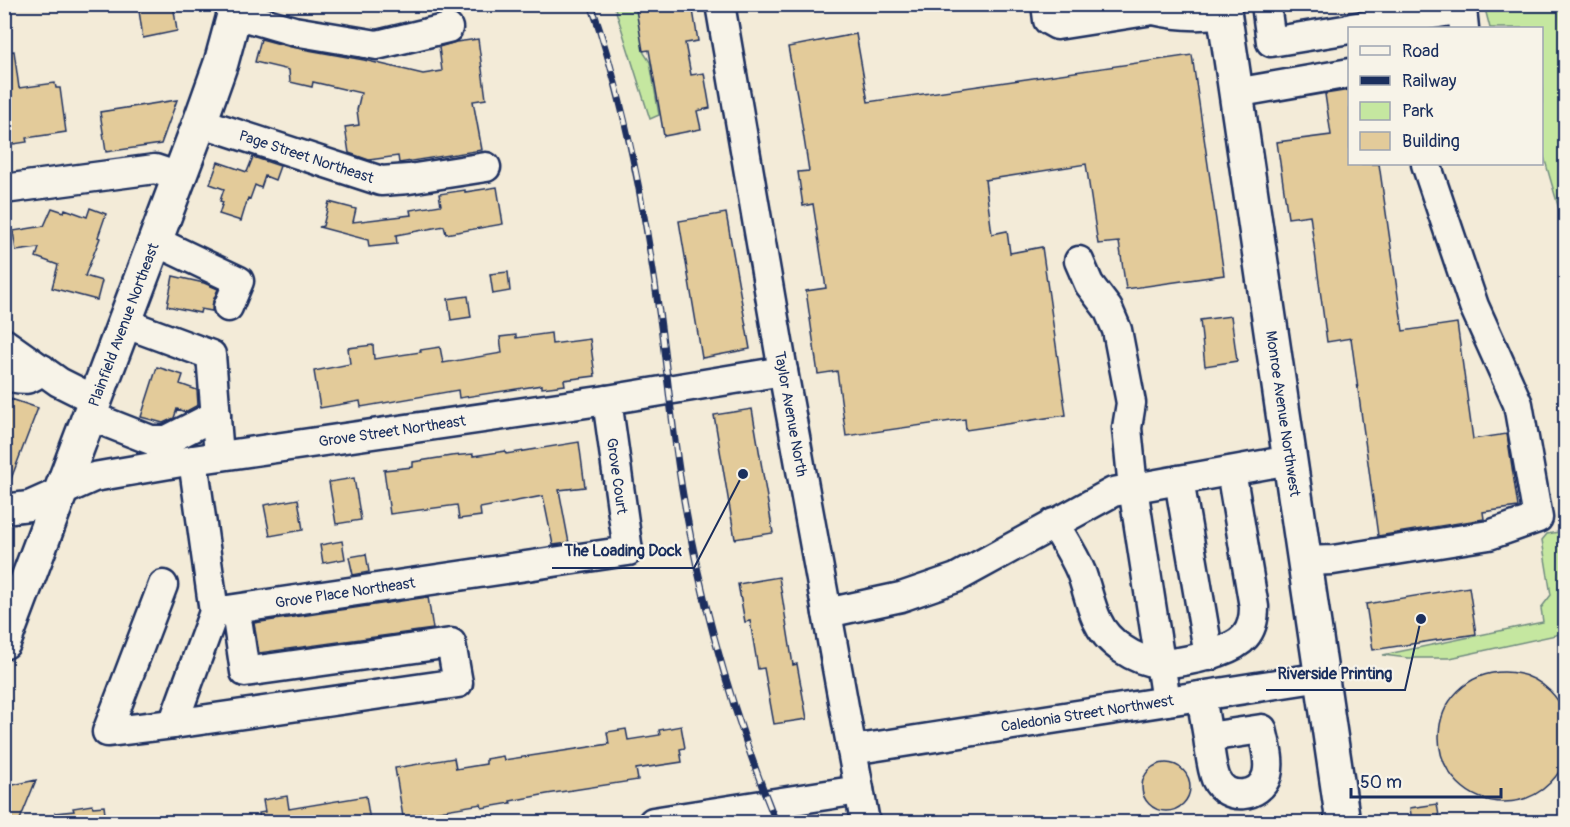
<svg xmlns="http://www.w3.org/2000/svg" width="1570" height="827" font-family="Pangolin,sans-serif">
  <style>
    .green { fill: #c5e7a0; stroke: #708b7f; stroke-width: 1.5 }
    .building { fill: #e3cb9a; stroke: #1b2f5e; stroke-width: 1.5 }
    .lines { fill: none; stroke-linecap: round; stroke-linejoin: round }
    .minor-casing { stroke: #1b2f5e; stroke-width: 33 }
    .major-casing { stroke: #1b2f5e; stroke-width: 38 }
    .minor { stroke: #f7f3e8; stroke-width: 28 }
    .major { stroke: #f7f3e8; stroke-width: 33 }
    .rail-casing { stroke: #1b2f5e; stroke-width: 7 }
    .rail { stroke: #f7f3e8; stroke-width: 4.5; stroke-dasharray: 14; stroke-linecap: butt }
    .labels { text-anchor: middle; stroke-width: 4.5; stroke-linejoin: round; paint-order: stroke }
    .street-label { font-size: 15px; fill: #1b2f5e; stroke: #f7f3e8 }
    .leader { fill: none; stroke: #1b2f5e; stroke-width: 2 }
    .callout-dot { fill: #1b2f5e; stroke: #f7f3e8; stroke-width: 2 }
    .callout-label { font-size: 16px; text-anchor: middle; font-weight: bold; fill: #1b2f5e; stroke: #f7f3e8; stroke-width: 4.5; stroke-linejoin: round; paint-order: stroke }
  </style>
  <rect width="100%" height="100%" fill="#f3ebd8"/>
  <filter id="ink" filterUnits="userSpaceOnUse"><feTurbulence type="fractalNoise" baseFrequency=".0167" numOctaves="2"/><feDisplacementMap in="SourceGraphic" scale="12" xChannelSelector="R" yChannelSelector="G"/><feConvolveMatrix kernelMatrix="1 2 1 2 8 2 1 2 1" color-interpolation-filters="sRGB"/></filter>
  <g filter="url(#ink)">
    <path class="green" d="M614,5H636L644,53L650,62L659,115L650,119Z
      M1484,5H1565V230L1542,150V28H1490Z
      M1565,531V633L1450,658H1408L1383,655L1543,622L1541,608L1551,595L1542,540L1547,534Z"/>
    <path class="building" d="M138,4H173L177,31L143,38Z
      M635,4H692L698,41L685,43L691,75L704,73L710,108L697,111L701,129L664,136L649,50L643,51Z
      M856,34L868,102L1192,55L1224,275L1126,289L1119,242L1098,244L1086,164L985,180L992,234L1007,231L1010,253L1042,247L1066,415L966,430L965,419L846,436L837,371L818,374L806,291L826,288L813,204L803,206L798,172L809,171L798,100L788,47Z
      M261,39L291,47L364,60L423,74L442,71L439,47L456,42L478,39L486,99L473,101L482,150L399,163L398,156L369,160L349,153L345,127L359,125L357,110L361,93L313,82L312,87L290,82L289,70L255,62Z
      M14,51L19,88L55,83L56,88H60L66,132L26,138L27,142L7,145L4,130V52Z
      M1350,90V164H1379L1403,331L1457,323L1473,439L1507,434L1518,507L1483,512L1484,519L1378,536L1351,338L1327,342L1310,215L1288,218L1277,142L1331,135L1325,94Z
      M177,100L161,144L106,152L100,112Z
      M253,157L280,166L275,180L265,176L261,188L255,185L250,199L248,198L241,221L219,214L223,202L220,201L224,189L210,184L218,162L247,172Z
      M497,187L503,224L446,234L444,226L396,235L397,244L369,247L368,240L319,227L323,226L329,202L356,209L353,222L411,215L410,210L441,205L439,194L465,190V192Z
      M52,208L64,212L65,209L87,217L90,208L106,214L98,237L100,238L85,276L102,281L97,300L52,288L58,265L36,257L39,248L16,251L13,231L44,226Z
      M726,213L750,349L702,358L679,221Z
      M508,272L510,291L493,294L490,274Z
      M173,276L204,283L218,289L213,301L212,311L201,309L200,313L167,306Z
      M468,296L471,317L451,320L448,299Z
      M1231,316L1237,361L1205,366L1200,320Z
      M551,333L552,344L590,339L595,376L564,380L565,385L542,388V385L459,398L458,390L361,407L360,401L320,408L314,371L350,364L348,348L373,345L374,359L421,352L420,350L440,347L443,363L502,353L500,337L516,335V338Z
      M157,367L183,375L180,384L197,390L198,405L185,412L177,409L174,418L163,423L141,417Z
      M11,399L38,408L6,492H4V401L10,403Z
      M752,409L773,533L735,539L714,415Z
      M579,442L585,487L559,490L569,543L553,545L543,496L480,508L481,516L459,519L457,505L390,514L384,470L413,467V462L451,456L473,454V456L505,451L506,454Z
      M354,478L361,520L336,524L329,482Z
      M298,499L303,530L270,536L264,505Z
      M342,541L345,559L323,563L320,545Z
      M366,554L369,572L353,575L349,557Z
      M779,577L793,665L797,664L807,719L774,724L764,668L758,669L750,621L745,622L738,584Z
      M1469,587L1476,634L1373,650L1366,604Z
      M428,597L433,629L259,653L254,623Z
      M1439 737a65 65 0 1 1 130 0a65 65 0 1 1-130 0Z
      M681,726L685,748L680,749L682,762L636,769L638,780L547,794L510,801L511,803L482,808L481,804L403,817L395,768L454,758L456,769L486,764V759L503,756L504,760L609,744L607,732L626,729L628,740L660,735L659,730Z
      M1142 787a24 24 0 1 1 48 0a24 24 0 1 1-48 0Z
      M36,780L19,822H4V783L13,785Z
      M287,796L289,809L366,796L370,821L359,822H260L259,813L265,812L263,800Z
      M1437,804L1440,822H1412L1410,808Z
      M92,805L93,807L104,806L106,822H56L55,813L74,811L73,808Z"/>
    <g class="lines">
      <g class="minor-casing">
        <g id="minor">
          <path id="s1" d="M720,4L783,371L865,822"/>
          <path d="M1046,4L1048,20L1057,25L1153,10"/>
          <path d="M1152,4L1153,10C1178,16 1199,17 1224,13"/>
          <path d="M1266,4L1271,42L1350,29"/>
          <path d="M235,14L294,31L377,45L448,28"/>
          <path d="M1351,28L1462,9L1464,28"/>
          <path d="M1235,93L1350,73"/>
          <path id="s2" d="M200,122L381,181L409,179L486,167"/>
          <path d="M4,189L155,169L179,177"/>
          <path d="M155,241L239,281L228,307"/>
          <path d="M1079,261L1089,284L1108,309L1117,330L1131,403L1127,428L1133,488L1166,701"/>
          <path d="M124,323L211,355L219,456"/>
          <path d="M4,343L59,382L95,400"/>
          <path d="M4,376C23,379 28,383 42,369"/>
          <path d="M90,416L151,440H167L216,415"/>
          <path id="s3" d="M193,460L214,612L628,551L607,400"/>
          <path d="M1179,480L1209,656"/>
          <path id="s4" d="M4,509L29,506L94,477L193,460L607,400L783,371"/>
          <path d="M1054,523C1063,539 1074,555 1081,572C1087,588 1090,605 1097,620C1107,643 1135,661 1159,663C1174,664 1203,658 1218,652C1242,644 1254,634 1254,607L1231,471"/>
          <path d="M1305,561L1333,560L1489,535L1538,518L1518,404L1474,306L1426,164"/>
          <path d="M163,585L107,732L173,724"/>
          <path d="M214,612L173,724L458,683L451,643L245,672L238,625"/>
          <path d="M827,613L901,597L956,578L1113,492L1290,460"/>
          <path d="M1201,696L1208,737L1262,729C1265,743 1271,761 1267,775C1260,799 1226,801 1216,779C1211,767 1210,750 1208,737"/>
          <path id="s5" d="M852,750L1322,677"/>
          <path d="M653,822L859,790"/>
        </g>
      </g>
      <g class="major-casing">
        <g id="major">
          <path id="s6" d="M1223,4L1343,822"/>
          <path id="s7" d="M4,642L200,122L221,63L237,4"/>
        </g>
      </g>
      <use href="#minor" class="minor"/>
      <use href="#major" class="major"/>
      <g class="rail-casing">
        <path id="rail" d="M591,4C626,104 646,215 660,319C668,378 673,437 683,495C702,606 734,718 776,822"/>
      </g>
      <use href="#rail" class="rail"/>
    </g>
  </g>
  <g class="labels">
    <g class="street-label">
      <text dy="5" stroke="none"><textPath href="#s2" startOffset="112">Page Street Northeast</textPath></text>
      <text dy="5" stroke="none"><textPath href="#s7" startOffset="339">Plainfield Avenue Northeast</textPath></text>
      <text dy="5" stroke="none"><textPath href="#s6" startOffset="414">Monroe Avenue Northwest</textPath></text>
      <text dy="5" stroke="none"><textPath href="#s1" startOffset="416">Taylor Avenue North</textPath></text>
      <text dy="5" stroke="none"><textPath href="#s4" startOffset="398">Grove Street Northeast</textPath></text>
      <text transform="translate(617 476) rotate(82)" y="5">Grove Court</text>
      <text dy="5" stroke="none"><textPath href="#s3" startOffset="286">Grove Place Northeast</textPath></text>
      <text dy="5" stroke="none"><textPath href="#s5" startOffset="238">Caledonia Street Northwest</textPath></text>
    </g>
  </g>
  <path class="leader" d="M743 474L694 568H552M1421 619L1405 690H1266"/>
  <g class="callout-dot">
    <circle cx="743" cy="474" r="6"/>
    <circle cx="1421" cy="619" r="6"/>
  </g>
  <g class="callout-label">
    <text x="623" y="556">The Loading Dock</text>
    <text x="1335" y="679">Riverside Printing</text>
  </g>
  <rect width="1570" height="827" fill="none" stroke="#f7f3e8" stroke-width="24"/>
  <rect x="12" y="12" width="1546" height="803" fill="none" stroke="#1b2f5e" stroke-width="2" filter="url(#ink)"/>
  <rect x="1348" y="27" width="195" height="138" fill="#f7f3e8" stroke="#9fa5b1" stroke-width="1.5"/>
  <rect x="1360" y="46" width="30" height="9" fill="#f7f3e8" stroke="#9fa5b1" stroke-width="1.5"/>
  <text x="1402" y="57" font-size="18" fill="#1b2f5e">Road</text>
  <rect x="1360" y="76" width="30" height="9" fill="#1b2f5e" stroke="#9fa5b1" stroke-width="1.5"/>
  <text x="1402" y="87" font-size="18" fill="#1b2f5e">Railway</text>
  <rect x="1360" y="102" width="30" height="18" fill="#c5e7a0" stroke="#9fa5b1" stroke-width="1.5"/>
  <text x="1402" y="117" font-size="18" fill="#1b2f5e">Park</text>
  <rect x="1360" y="132" width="30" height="18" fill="#e3cb9a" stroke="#9fa5b1" stroke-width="1.5"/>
  <text x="1402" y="147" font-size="18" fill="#1b2f5e">Building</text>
  <path d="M1351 788v9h150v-9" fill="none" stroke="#1b2f5e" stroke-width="3"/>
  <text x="1360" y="788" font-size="18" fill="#1b2f5e" stroke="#f7f3e8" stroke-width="4.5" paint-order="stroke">50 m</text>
</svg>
